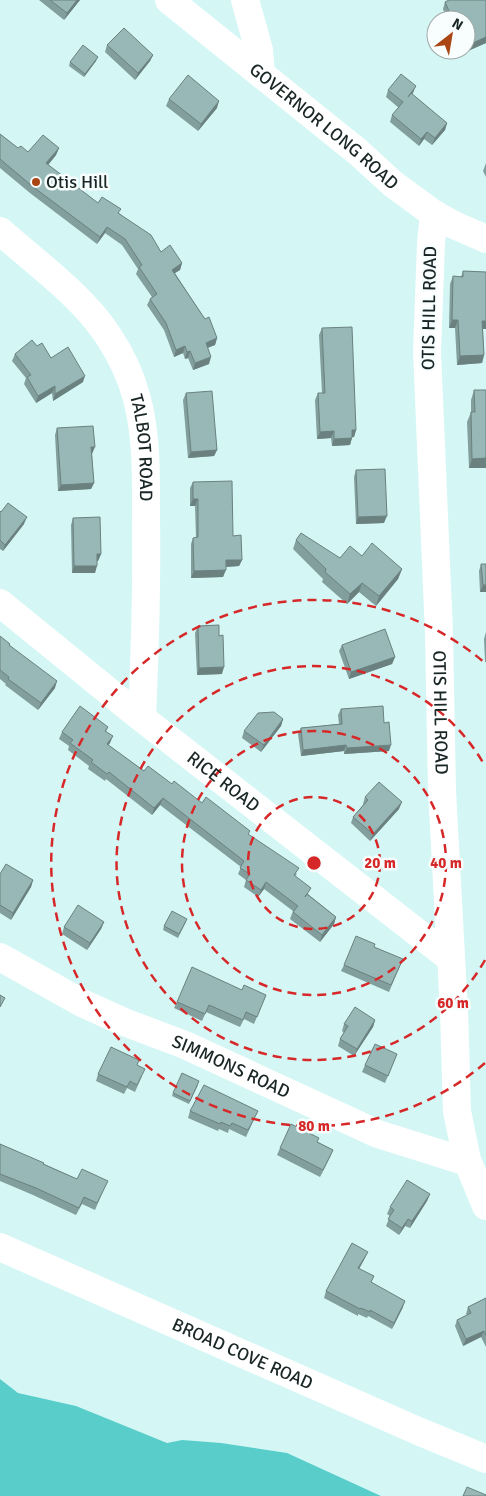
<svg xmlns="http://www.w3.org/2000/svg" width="486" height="1496" font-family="Signika,sans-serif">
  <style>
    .water { fill: #58cdca }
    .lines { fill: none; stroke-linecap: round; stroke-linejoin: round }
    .minor { stroke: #fff; stroke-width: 28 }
    .major { stroke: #fff; stroke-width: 28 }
    .wall { fill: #829e9d }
    .shaded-wall { fill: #6a817f }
    .building { fill: #97b8b6; stroke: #6a817f }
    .ring { fill: none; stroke: #d62828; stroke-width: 2.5; stroke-dasharray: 9 6 }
    .poi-dot { fill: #aa4614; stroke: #f7fefd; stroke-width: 2 }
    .labels { text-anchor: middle; stroke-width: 5; stroke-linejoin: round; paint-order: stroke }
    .street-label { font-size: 18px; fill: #192625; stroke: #f7fefd }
    .poi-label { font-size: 18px; fill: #192625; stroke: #f7fefd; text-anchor: start }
    .centre { fill: #d62828; stroke: #f7fefd; stroke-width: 2.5 }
    .ring-label { font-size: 15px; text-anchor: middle; font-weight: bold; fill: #d62828; stroke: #f7fefd; stroke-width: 5; stroke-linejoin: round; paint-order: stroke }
  </style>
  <rect width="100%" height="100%" fill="#d4f7f5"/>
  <path class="water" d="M0,1379L18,1393L76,1406L167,1443L182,1440L221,1443L287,1453L381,1496H0Z"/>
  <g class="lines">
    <g class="minor">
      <path id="s1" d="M169,0L358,152L393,184L434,214L454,225L486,239"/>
      <path d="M245,0L259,50L261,74"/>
      <path id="s2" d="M434,214L431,243L427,352L439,633L442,791L454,1011L457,1111L467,1160L486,1206"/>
      <path id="s3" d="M0,231C35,262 81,295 107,334C120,353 131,376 137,399C147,436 146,478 146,516C147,583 145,650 142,717"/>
      <path id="s4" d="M0,603L134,712L450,958"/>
      <path id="s5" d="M0,957L82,1003L124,1022L185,1045L378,1134L467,1162"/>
    </g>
    <path class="major" id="s6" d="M0,1247L418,1431L486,1459"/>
  </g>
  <path class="wall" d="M39,0H80L64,20Z
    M449,0H486V43L461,54L460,50H466V20H447L443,9L445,2Z
    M107,45L153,55L150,61L135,80L105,52Z
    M96,61L84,77L69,66L70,62Z
    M388,90L413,93L412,95L447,123L445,130L432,145L424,139L419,146L390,122L392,115L399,108L386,97Z
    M169,99L217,108L198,131L166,106Z
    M0,134L18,148L28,152L59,148L56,155L48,165L98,203L119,213L161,252L182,263L180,270L175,273L217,338L215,345L208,348L209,364L193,370L188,358L185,359L183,353L174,357L164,330L147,305L150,299L152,297L136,274L138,269L122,245L105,233L97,244L30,193L0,168Z
    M486,163V177L483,171Z
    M463,271L486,272V329H483L484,355L482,363L457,365L455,328H449L450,284L453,276L461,277Z
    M322,328L356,430L354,437H352L350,445L332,446L331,438L317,439L315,400L318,393H322L319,335Z
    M37,346L51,358L83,382L53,401L52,393L36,403L24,384L26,378L12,361L15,354Z
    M474,390L486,468H469L467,422L471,412V400Z
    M186,393L217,450L214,456L188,458L183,400Z
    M57,428L92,454L94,483L91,489L58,491L55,435Z
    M356,470L384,523L356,524L354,477Z
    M193,482L233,536L242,560L239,566L226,567L223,577L191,578V544L193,538H196L195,506H190V488Z
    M0,511L24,524L3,551L0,549Z
    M73,518L101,554L98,561H97L95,573H72L71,525Z
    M296,540L340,558L362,556L402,569L398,579L376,606L359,592L347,604L322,582L323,579L293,549Z
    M481,564L486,592H480L479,571Z
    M198,626L219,636L222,674L197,675L195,633Z
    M486,632V662H485L484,639Z
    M0,636L55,688L38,710L5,685L6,684L0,679Z
    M342,645L395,657L392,664L349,679L339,651Z
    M341,709L384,723L389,751L344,754V751L301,756L298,734L301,728L339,724L338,715Z
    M283,719L281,726L261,752L242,738L244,731Z
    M108,727L106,732L110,743L108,745L144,771L172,784L202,803L249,835L297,874L295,876L309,895L336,917L334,924L320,942L290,919L293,911L264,889L258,897L244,887L246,880L238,874L241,867L160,805L152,815L106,779L105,781L88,769L89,766L68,750L69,746L59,739L62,732Z
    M365,797L399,809L370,841L351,823L353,817L363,805V804Z
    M0,874L33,880L31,887L11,920L0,913Z
    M104,922L101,929L87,950L62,934L64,927Z
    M186,922L178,938L163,930L164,926Z
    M344,965L400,966L389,992L341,971Z
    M242,990L266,995L254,1024L244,1019L240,1027L206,1012L202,1021L174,1008L177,1002Z
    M375,1020L373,1027L354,1056L338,1046L340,1039L344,1033L342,1031L344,1024Z
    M397,1054L385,1083L362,1072L365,1065Z
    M137,1066L142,1076L135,1092L127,1088L124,1094L96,1081L98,1074Z
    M198,1085L189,1104L172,1096L173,1093Z
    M190,1111H258L246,1137L229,1129L228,1133L219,1129L218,1131L188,1118Z
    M318,1142L333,1150L320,1177L277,1155L280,1148Z
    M0,1144L77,1179L105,1187L95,1210L82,1204L76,1215L33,1195L0,1181Z
    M430,1194L427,1201L410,1228L405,1226L399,1235L386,1226L390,1216L387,1214L390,1207Z
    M365,1258L359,1269L374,1276L371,1282L403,1307L392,1329L368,1316L367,1318L358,1314V1316L324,1298L326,1291Z
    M486,1298V1347L481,1337L463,1346L455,1326L457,1320L467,1315L466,1314L468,1307Z"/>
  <path class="shaded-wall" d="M77,0H80L64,20L67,13Z
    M486,37V43L461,54L463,50H466V46Z
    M153,55L150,61L135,80L138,73Z
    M98,57L96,61L84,77L85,74Z
    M416,86L413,93L405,103L408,97Z
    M219,101L217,108L198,131L201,124Z
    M447,123L445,130L432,145L435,138Z
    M427,132L424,139L419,146L421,139Z
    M59,148L56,155L44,170L46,163Z
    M107,227L105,233L97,244L100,237Z
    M182,263L180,270L170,276L172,270Z
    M452,320H458L455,328H449Z
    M482,321H486V329H480Z
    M217,338L215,345L203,349L206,343Z
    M185,346L183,353L174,357L176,350Z
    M190,351L188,358L185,359L187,352Z
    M484,355L482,363L457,365L460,356Z
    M211,357L209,364L193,370L195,363Z
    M85,376L83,382L53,401L55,394Z
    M55,386L52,393L36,403L38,396Z
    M352,430H356L354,437H349Z
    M334,431L331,438L317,439L320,432Z
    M352,438L350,445L332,446L334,439Z
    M91,447H95L92,454H89Z
    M217,450L214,456L188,458L191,452Z
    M486,458V468H469L472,459Z
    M94,483L91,489L58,491L61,485Z
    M193,499H198L195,506H190Z
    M387,516L384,523L356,524L358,517Z
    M27,517L24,524L3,551L5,545Z
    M97,554H101L98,561H95Z
    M226,560H242L239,566L223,567Z
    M74,566H97L95,573H72Z
    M402,569L398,579L376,606L379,596Z
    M226,570L223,577L191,578L194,571Z
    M362,583L359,592L347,604L350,594Z
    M483,585H486V592H480Z
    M395,657L392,664L349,679L351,672Z
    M224,667L222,674L197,675L199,668Z
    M57,681L55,688L38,710L41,703Z
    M283,719L281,726L261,752L264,745Z
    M113,736L110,743L104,751L107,744Z
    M346,745L344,751L301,756L303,750Z
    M391,745L389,751L344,754L347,748Z
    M163,798L160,805L152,815L154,808Z
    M402,802L399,809L370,841L373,834Z
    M33,880L31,887L11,920L13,913Z
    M266,882L264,889L258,897L261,890Z
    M336,917L334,924L320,942L322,935Z
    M104,922L101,929L87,950L90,943Z
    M375,1020L373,1027L354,1056L357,1049Z
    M333,1150L330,1157L320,1177L323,1170Z
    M430,1194L427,1201L410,1228L412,1221Z
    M408,1219L405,1226L399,1235L402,1228Z
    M368,1252L365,1258L356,1274L358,1268Z
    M405,1301L403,1307L392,1329L394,1323Z
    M484,1331L481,1337L463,1346L466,1339Z"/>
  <path class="building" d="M50,0H77L67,13Z
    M449,0H486V37L466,46V20H453L445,2Z
    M124,28L153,55L138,73L107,45Z
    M83,45L98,57L85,74L70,62Z
    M401,74L416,86L408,97L411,93L447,123L435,138L427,132L421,139L392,115L403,102L388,90Z
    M188,75L219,101L201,124L169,99Z
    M0,134L18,148L21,146L28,152L43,135L59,148L46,163L98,203L102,197L121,209L118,213L151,235L161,252L170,245L182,263L172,270L205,319L209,317L217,338L206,343L211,357L195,363L190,351L187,352L185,346L176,350L166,323L150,299L157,294L139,267L142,265L125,239L107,227L100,237L32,186L0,159Z
    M463,271L486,272V321H482L484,355L460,356L458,320H452L453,276L463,277Z
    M352,327L356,430H352V438L334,439V431L320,432L318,393H325L322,328Z
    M32,340L37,346L42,343L51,358L68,347L85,376L55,394V386L38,396L27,377L31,375L15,354Z
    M474,390H486V458L472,459L471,412H475Z
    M212,391L217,450L191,452L186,393Z
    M93,426L95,447H91L94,483L61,485L57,428Z
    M385,469L387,516L358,517L356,470Z
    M232,481L233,536L241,535L242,560H226V570L194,571L193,538L198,537V499H193V482Z
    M8,503L27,517L5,545L0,540V511L1,512Z
    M100,517L101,554H97V566H74L73,518Z
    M301,533L340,558L350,546L362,556L372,543L402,569L379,596L362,583L350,594L325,572L326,569L296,540Z
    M481,564H486V585H483Z
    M219,625V636L223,635L224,667L199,668L198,626Z
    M385,629L395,657L351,672L342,645Z
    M0,636L10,644L9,645L57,681L41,703L8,679L9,677L0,670Z
    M80,706L108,727L105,731L113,736L107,744L144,771L148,766L172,784L174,781L202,803L206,797L250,831L248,834L299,868L294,875L311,888L305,897L307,894L336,917L322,935L293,912L298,906L266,882L261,890L246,880L250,874L240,868L244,861L163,798L154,808L109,772L107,774L91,762L93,760L70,743L73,740L62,732Z
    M383,706L384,723L389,722L391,745L347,748L346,745L303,750L301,728L342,724L341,709Z
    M274,712L283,719L264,745L244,731L258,713Z
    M379,782L402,802L373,834L353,817L368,800L365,797Z
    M6,864L33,880L13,913L0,905V874Z
    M78,905L104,922L90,943L64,927Z
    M172,911L187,919L179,934L164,926Z
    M356,936L375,944L374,947L403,959L391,985L344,965Z
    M192,967L242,990L244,985L266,995L257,1017L246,1012L243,1020L209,1005L205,1014L177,1002Z
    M0,995L5,998L0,1007Z
    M355,1007L375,1020L357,1049L340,1039L348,1026L344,1024Z
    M375,1044L397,1054L388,1076L365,1065Z
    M111,1047L139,1060L137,1065L145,1069L137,1085L130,1081L127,1087L98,1074Z
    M182,1073L199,1081L190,1101L173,1093Z
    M204,1085L258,1111L248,1130L232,1123L230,1126L221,1122L220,1124L190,1111Z
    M291,1124L319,1138L317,1142L333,1150L323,1170L280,1148Z
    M0,1144L44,1163L43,1164L77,1179L82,1169L108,1181L97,1203L84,1197L79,1208L36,1188L0,1174Z
    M407,1180L430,1194L412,1221L408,1219L402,1228L388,1219L394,1210L390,1207Z
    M352,1243L368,1252L358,1268L374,1276L371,1282L405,1301L394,1323L370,1310V1312L361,1308L360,1309L326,1291Z
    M486,1298V1335L484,1331L466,1339L457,1320L471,1313L468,1307Z
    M467,1487L486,1495V1496H463Z"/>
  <g class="ring">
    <circle cx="314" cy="863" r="66"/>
    <circle cx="314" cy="863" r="132"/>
    <path d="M485 960A197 197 0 1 1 485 766"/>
    <path d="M485 1063A263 263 0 1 1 485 663"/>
  </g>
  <circle class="poi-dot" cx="36" cy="182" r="5"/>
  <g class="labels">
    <g class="street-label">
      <text dy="6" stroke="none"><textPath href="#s1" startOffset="200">GOVERNOR LONG ROAD</textPath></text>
      <text transform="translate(429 308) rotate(-89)" y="6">OTIS HILL ROAD</text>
      <text dy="6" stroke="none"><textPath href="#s3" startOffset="270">TALBOT ROAD</textPath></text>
      <text dy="6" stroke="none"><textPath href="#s2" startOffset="499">OTIS HILL ROAD</textPath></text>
      <text dy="6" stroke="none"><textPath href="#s4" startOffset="286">RICE ROAD</textPath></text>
      <text dy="6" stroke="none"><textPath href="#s5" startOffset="256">SIMMONS ROAD</textPath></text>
      <text dy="6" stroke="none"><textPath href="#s6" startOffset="265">BROAD COVE ROAD</textPath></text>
    </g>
    <g class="poi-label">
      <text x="46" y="188">Otis Hill</text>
    </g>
  </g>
  <circle cx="314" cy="863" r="8" class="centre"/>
  <g class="ring-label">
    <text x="380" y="868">20 m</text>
    <text x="446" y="868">40 m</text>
    <text x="453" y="1008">60 m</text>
    <text x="314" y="1131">80 m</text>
  </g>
  <g transform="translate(451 35) rotate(31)"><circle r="24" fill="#f7fefd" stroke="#9ea8a7"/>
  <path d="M0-4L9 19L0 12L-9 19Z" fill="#aa4614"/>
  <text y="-8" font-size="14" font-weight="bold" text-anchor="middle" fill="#192625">N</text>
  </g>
</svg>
